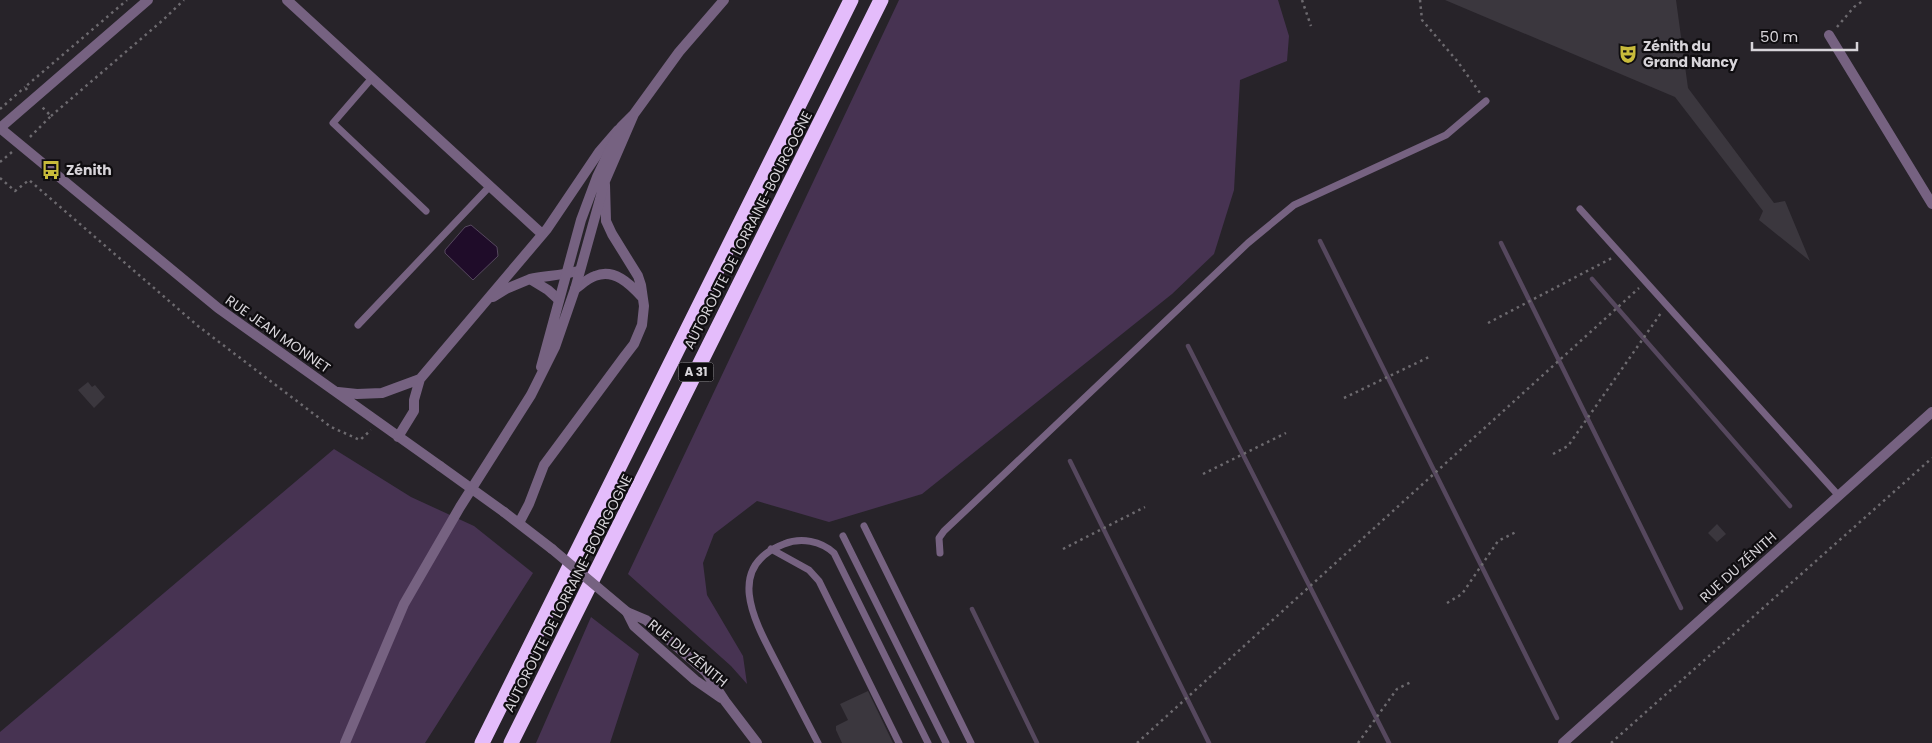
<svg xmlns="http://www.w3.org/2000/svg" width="1932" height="743" font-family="Poppins,sans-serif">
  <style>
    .green { fill: #473352 }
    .water { fill: #1f0c29; stroke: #56485e }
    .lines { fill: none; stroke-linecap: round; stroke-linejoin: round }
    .stream { stroke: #56485e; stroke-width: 4.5 }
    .building { fill: #3b373e }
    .path { stroke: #6d6a6f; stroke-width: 2.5; stroke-dasharray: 2.5 4; stroke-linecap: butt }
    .service { stroke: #766281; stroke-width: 7 }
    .minor { stroke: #766281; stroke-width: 10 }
    .tertiary { stroke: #766281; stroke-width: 10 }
    .motorway { stroke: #e4bcfb; stroke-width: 15 }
    .minor-bridge { stroke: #766281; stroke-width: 10 }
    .labels { text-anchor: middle; stroke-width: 4.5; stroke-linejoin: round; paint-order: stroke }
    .shield { fill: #0f0d10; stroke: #9b989d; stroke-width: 1 }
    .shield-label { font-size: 12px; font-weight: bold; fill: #d7d4d9 }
    .poi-label { font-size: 14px; font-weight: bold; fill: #d7d4d9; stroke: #0f0d10; text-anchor: start }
    .street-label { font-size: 14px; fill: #d7d4d9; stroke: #0f0d10 }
  </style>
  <rect width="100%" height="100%" fill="#272329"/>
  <path class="green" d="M899,0H1278L1289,36L1287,61L1240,80L1234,190L1214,254L1172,294L922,494L829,522L757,501L714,534L703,563L707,595L743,656L747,684L731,666L628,574Z
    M334,449L411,497L474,526L533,573L425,743H0V732Z
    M591,617L639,654L610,743H536Z"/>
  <path class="water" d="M471,225L497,247L498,256L473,280L445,253V250L465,227Z"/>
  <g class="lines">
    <path class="stream" d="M1320,241L1557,718
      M1501,243L1681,608
      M1592,279L1790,506
      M1188,346L1389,743
      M1070,461L1209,743
      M972,609L1037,743"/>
  </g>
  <path class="building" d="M1445,0H1676L1688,88L1774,203L1785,201L1810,261L1759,220L1763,211L1675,97Z
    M88,382L92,387L95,385L105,397L94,408L78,390Z
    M1717,524L1726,534L1717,542L1708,533Z
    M868,691L893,743H842L836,730V726L848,720L840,704Z"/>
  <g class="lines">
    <path class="path" d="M1302,0L1311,26
      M1420,0L1422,20L1458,62L1480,93
      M1837,27L1854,7L1864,0
      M27,90L25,87L127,0
      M0,109L25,87
      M51,116L163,20L184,0
      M30,137L51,116L42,107
      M0,162L12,152
      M0,178L15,191L29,180L198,326L331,427L360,440L371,430
      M1488,323L1612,258
      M1344,398L1429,357
      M1553,454L1568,446L1661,313
      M1203,474L1286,433
      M1063,549L1145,507
      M1447,603L1462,594L1498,541L1516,532
      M1137,743L1639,288
      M1358,743L1397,689L1411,682
      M1611,743L1932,458"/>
    <path class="service" d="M372,78L333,123L426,211
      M1580,209L1839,496
      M358,325L490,186
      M864,526L971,743
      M843,536L946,743
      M771,549L809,570L819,581L899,743
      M940,553L939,538L944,531L1248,243L1294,205L1446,135L1486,101
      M818,743C805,718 792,693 779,668C758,627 721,568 784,544C801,537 821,541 834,553L928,743"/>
    <path class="minor" d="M287,0L542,234
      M1829,35L1932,204
      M0,128L218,308L440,466
      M0,128L148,0
      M530,279C546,276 563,275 578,271
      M575,289C581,285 588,278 595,276C614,268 630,284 642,297
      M493,297L506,289L530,279L548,290L559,300
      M338,392L357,394L382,393L420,379
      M398,437L414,411V400L420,379L547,229L599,152L618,130
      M504,512L552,549
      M519,523L529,504L544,465L624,357L634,344L642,325L644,306L641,285L638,276L612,234L606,221L605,185
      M627,612L646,620L706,672L725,701L757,743
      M627,612L634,626L695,680L721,698
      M1563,743L1932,412"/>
    <path class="tertiary" d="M541,367L581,220L597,177L621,127L634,114L679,52L724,0
      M345,743L404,604L460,507L531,395L555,347L575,289L605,181L634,114"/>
    <path class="motorway" d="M482,743L851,0
      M511,743L881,0"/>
    <path class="minor-bridge" d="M440,466L504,512
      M552,549L627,612"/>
  </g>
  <defs>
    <g id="theatre-bare" transform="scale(1.5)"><path d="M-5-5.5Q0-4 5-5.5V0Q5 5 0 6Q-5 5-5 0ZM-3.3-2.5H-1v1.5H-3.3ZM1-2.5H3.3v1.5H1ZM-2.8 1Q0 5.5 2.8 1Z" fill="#c8bb3b" stroke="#0f0d10" stroke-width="2.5" paint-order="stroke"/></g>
    <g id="bus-bare" transform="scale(1.5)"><path d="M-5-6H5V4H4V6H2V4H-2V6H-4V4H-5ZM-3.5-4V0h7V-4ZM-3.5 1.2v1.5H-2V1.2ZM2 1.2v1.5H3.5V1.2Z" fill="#c8bb3b" stroke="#0f0d10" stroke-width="2.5" paint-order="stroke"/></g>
  </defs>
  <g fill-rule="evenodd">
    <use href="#theatre-bare" x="1628" y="54"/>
    <use href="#bus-bare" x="51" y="170"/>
  </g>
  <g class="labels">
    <rect class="shield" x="678.5" y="362.5" width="35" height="19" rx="4"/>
    <g class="shield-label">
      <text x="696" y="376">A 31</text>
    </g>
    <g class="poi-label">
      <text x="1643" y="51">Zénith du<tspan x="1643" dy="16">Grand Nancy</tspan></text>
      <text x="66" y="175">Zénith</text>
    </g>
    <g class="street-label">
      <text transform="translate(748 230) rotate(-63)" y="5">AUTOROUTE DE LORRAINE-BOURGOGNE</text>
      <text transform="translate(278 334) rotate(35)" y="5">RUE JEAN MONNET</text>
      <text transform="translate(1738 567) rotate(-42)" y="5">RUE DU ZÉNITH</text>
      <text transform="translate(568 593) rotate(-63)" y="5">AUTOROUTE DE LORRAINE-BOURGOGNE</text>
      <text transform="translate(688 653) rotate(39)" y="5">RUE DU ZÉNITH</text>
    </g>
  </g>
  <path d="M1752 42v8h105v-8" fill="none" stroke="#d7d4d9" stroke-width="2.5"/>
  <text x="1760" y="42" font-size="15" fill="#d7d4d9" stroke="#0f0d10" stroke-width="4" paint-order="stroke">50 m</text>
</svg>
